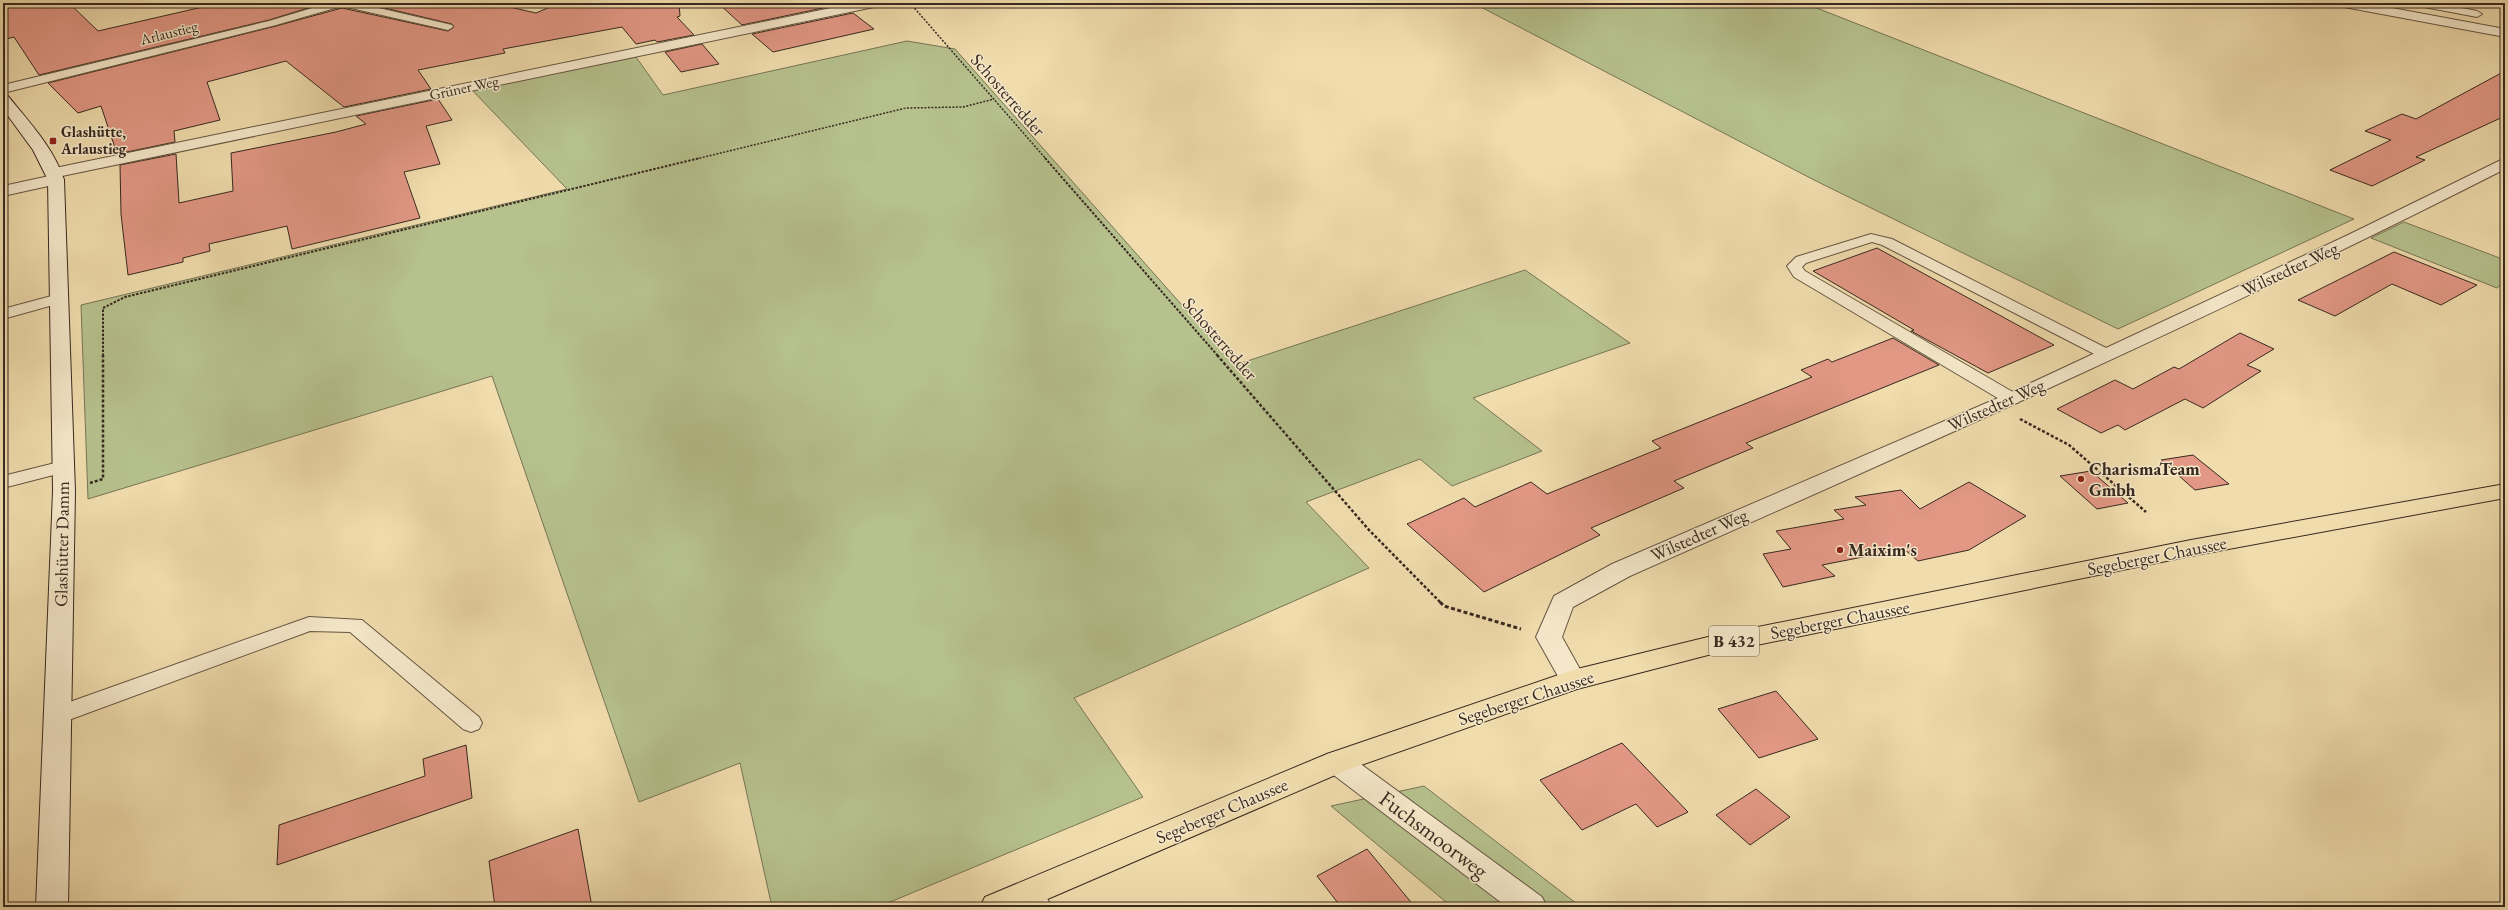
<svg xmlns="http://www.w3.org/2000/svg" width="2508" height="910" font-family="'EB Garamond',serif">
  <style>
    .green { fill: #b6c18d; stroke: #777556 }
    .building { fill: #e29885; stroke: #38291f }
    .lines { fill: none; stroke-linecap: round; stroke-linejoin: round }
    .lane-casing { stroke: #665642; stroke-width: 2 }
    .street-casing { stroke: #665642; stroke-width: 2 }
    .secondary-casing { stroke: #38291f; stroke-width: 2 }
    .primary-casing { stroke: #38291f; stroke-width: 2 }
    .path-far3 { stroke: #38291f; stroke-width: 1.5; stroke-dasharray: 2 1.5; stroke-linecap: butt }
    .path-far2 { stroke: #38291f; stroke-width: 2; stroke-dasharray: 2.5 1.5; stroke-linecap: butt }
    .path-far1 { stroke: #38291f; stroke-width: 2.5; stroke-dasharray: 3 2; stroke-linecap: butt }
    .path { stroke: #38291f; stroke-width: 3; stroke-dasharray: 4 2.5; stroke-linecap: butt }
    .lane { fill: #f5e8ca; fill-rule: evenodd }
    .street { fill: #f5e8ca; fill-rule: evenodd }
    .secondary { fill: #f5e8ca; fill-rule: evenodd }
    .primary { fill: #f0dcad; fill-rule: evenodd }
    .poi-dot { fill: #8f2418; stroke: #f5e8ca; stroke-width: 1.5 }
    .labels { text-anchor: middle; stroke-width: 3; stroke-linejoin: round; paint-order: stroke }
    .far-street-label { font-size: 15px; fill: #38291f; stroke: #f5e8ca }
    .far-poi-label { font-size: 15px; font-weight: bold; fill: #38291f; stroke: #f5e8ca; text-anchor: start }
    .shield { fill: #f5e8ca; stroke: #716252; stroke-width: 1 }
    .shield-label { font-size: 17px; font-weight: bold; fill: #38291f }
    .street-label { font-size: 18px; fill: #38291f; stroke: #f5e8ca }
    .poi-label { font-size: 18px; font-weight: bold; fill: #38291f; stroke: #f5e8ca; text-anchor: start }
    .near-street-label { font-size: 22px; fill: #38291f; stroke: #f5e8ca }
  </style>
  <rect width="100%" height="100%" fill="#f0dcad"/>
  <filter id="stains"><feTurbulence type="fractalNoise" baseFrequency=".005" numOctaves="4"/><feColorMatrix values="0 0 0 0 .2 0 0 0 0 .09 0 0 0 0 .02 0 0 0 .5 -.17"/></filter>
  <radialGradient id="worn" r=".72"><stop offset=".6" stop-color="#630" stop-opacity="0"/><stop offset="1" stop-color="#630" stop-opacity=".3"/></radialGradient>
  <path class="green" d="M1473,3H1804L2354,219L2118,329L1816,181Z
    M907,41L955,49L1235,365L1525,270L1630,343L1473,398L1542,451L1452,486L1420,459L1306,502L1369,568L1074,698L1143,797L878,907H772L740,763L639,802L492,376L88,499L81,305L567,189L472,90L636,57L663,95Z
    M2404,222L2505,260V281L2497,288L2371,238Z
    M1424,786L1581,907H1452L1331,806Z"/>
  <path class="building" d="M3,3H69L98,31L220,3H324L269,20L39,75L14,37L3,40Z
    M364,3H492L536,13L559,3H679L680,16L677,17L694,35L657,42L655,40L636,44L622,27L503,49L505,53L418,70L431,89L344,107L286,61L207,82L220,120L174,131L175,142L117,154L101,106L78,113L48,83L276,26L342,8L448,31L454,27L452,24Z
    M718,3H840L842,4L742,25Z
    M853,13L874,29L773,52L752,34Z
    M702,44L719,64L681,72L665,52Z
    M2505,71V116L2416,157L2425,160L2372,186L2330,170L2391,140L2365,131L2402,114L2416,119Z
    M438,99L452,120L426,126L440,164L404,172L420,218L292,249L287,226L209,244L210,251L183,258V262L128,275L121,214L120,165L176,154L179,203L233,191L231,153L336,132L366,124L356,116Z
    M1877,248L2054,345L1988,373L1911,331L1914,330L1813,271Z
    M2394,252L2477,285L2441,305L2392,284L2335,316L2298,300Z
    M2240,333L2274,349L2247,365L2261,371L2203,408L2185,399L2125,430L2118,425L2101,433L2057,409L2115,380L2133,389L2174,367L2179,369Z
    M1893,338L1939,365L1746,443L1753,448L1674,481L1684,488L1591,528L1600,535L1484,592L1407,524L1464,498L1475,507L1531,482L1547,494L1661,448L1652,441L1812,377L1801,370L1828,359L1832,362Z
    M2193,455L2229,484L2195,490L2161,460Z
    M2091,471L2128,503L2097,509L2060,476Z
    M1969,482L2026,516L1969,550L1918,561L1904,549L1822,565L1835,576L1783,587L1763,554L1791,549L1776,531L1844,519L1834,510L1866,505L1855,497L1901,490L1920,509Z
    M1776,691L1818,739L1759,758L1718,709Z
    M1622,743L1688,812L1657,827L1636,804L1582,830L1540,780Z
    M466,745L472,798L277,865L279,825L425,776L423,759Z
    M1756,789L1790,817L1750,845L1716,815Z
    M578,829L592,907H495L489,861Z
    M1367,849L1415,907H1341L1317,876Z"/>
  <g class="lines">
    <g class="lane-casing">
      <path id="lane" d="M329,3H357L452,25L453,27L448,30L342,6L276,25L3,93V85L269,21Z
        M2414,3H2436L2477,11L2482,14L2477,17L2419,6Z
        M1871,234L1892,239L2112,351L2114,354L2112,357H2100L1882,245L1872,242L1806,263L1802,267L1805,271L2018,395L2021,399L2018,403H2006L1794,277L1787,266L1796,257Z
        M59,294L67,299L64,302L3,319V309Z
        M63,461L69,463L72,467L69,471L3,488V476Z
        M309,617L362,620L479,717L482,723L479,729L471,732L463,729L350,632L310,631L66,721L58,723L50,721L47,715L50,709Z
        M1030,882L1039,885L1052,907H1025L1017,893L1021,885Z"/>
    </g>
    <g class="street-casing">
      <path id="street" d="M855,3H880L874,7L62,176L64,180L62,183L3,196V186L49,176L47,173L49,170L55,168Z
        M2338,3H2365L2505,29V37L2344,7Z
        M2505,158V169C2218,315 1924,446 1630,576L1573,607L1562,637L1586,680L1582,687L1573,690L1564,687L1536,637L1554,596L1612,564L2005,395L2348,235Z
        M1337,751L1347,754L1542,897L1547,907H1507L1327,770L1323,762L1327,754Z"/>
    </g>
    <g class="secondary-casing">
      <path id="secondary" d="M3,95L8,96C29,122 54,148 64,180L75,491L68,907H36L53,491L48,180L33,150L3,109Z"/>
    </g>
    <g class="primary-casing">
      <path id="primary" d="M2505,484V498L2191,556L1708,655L1577,689L1347,770L1029,907H980L985,897L1327,754L1573,670L1708,637L2191,540Z"/>
    </g>
    <path class="path-far3" d="M910,3L1046,159
      M696,159L906,108L963,107L994,99"/>
    <path class="path-far2" d="M1045,158L1218,356
      M103,356V308L125,297L700,158"/>
    <path class="path-far1" d="M1217,355L1369,530L1441,603
      M2020,419L2069,445L2146,512
      M90,483L103,479V355"/>
    <path class="path" d="M1440,602L1444,606L1521,629"/>
    <use href="#lane" class="lane"/>
    <use href="#street" class="street"/>
    <use href="#secondary" class="secondary"/>
    <use href="#primary" class="primary"/>
  </g>
  <g class="poi-dot">
    <rect x="49" y="137" width="8" height="8" rx="2"/>
    <circle cx="2081" cy="479" r="4"/>
    <circle cx="1840" cy="550" r="4"/>
  </g>
  <g class="labels">
    <g class="far-street-label">
      <text transform="translate(169 33) rotate(-14)" y="5">Arlaustieg</text>
      <text transform="translate(464 88) rotate(-12)" y="5">Grüner Weg</text>
    </g>
    <g class="far-poi-label">
      <text x="61" y="137">Glashütte,<tspan x="61" dy="17">Arlaustieg</tspan></text>
    </g>
    <rect class="shield" x="1709" y="626" width="50" height="30" rx="3"/>
    <g class="shield-label">
      <text x="1734" y="647">B 432</text>
    </g>
    <g class="street-label">
      <text transform="translate(1008 95) rotate(49)" y="6">Schosterredder</text>
      <text transform="translate(2290 269) rotate(-25)" y="6">Wilstedter Weg</text>
      <text transform="translate(1220 339) rotate(49)" y="6">Schosterredder</text>
      <text transform="translate(1996 405) rotate(-24)" y="6">Wilstedter Weg</text>
      <text transform="translate(1699 535) rotate(-24)" y="6">Wilstedter Weg</text>
      <text transform="translate(62 544) rotate(-89)" y="6">Glashütter Damm</text>
      <text transform="translate(2157 556) rotate(-11)" y="6">Segeberger Chaussee</text>
      <text transform="translate(1840 620) rotate(-11)" y="6">Segeberger Chaussee</text>
      <text transform="translate(1526 698) rotate(-18)" y="6">Segeberger Chaussee</text>
      <text transform="translate(1222 811) rotate(-23)" y="6">Segeberger Chaussee</text>
    </g>
    <g class="poi-label">
      <text x="2089" y="475">CharismaTeam<tspan x="2089" dy="21">Gmbh</tspan></text>
      <text x="1848" y="556">Maixim's</text>
    </g>
    <g class="near-street-label">
      <text transform="translate(1434 834) rotate(37)" y="8">Fuchsmoorweg</text>
    </g>
  </g>
  <rect width="2508" height="910" fill="none" stroke="#f0dcad" stroke-width="16"/>
  <rect x="4" y="4" width="2500" height="902" fill="none" stroke="#38291f" stroke-width="2"/>
  <rect x="8" y="8" width="2492" height="894" fill="none" stroke="#38291f"/>
  <rect width="100%" height="100%" filter="url(#stains)"/>
  <rect width="100%" height="100%" fill="url(#worn)"/>
</svg>
